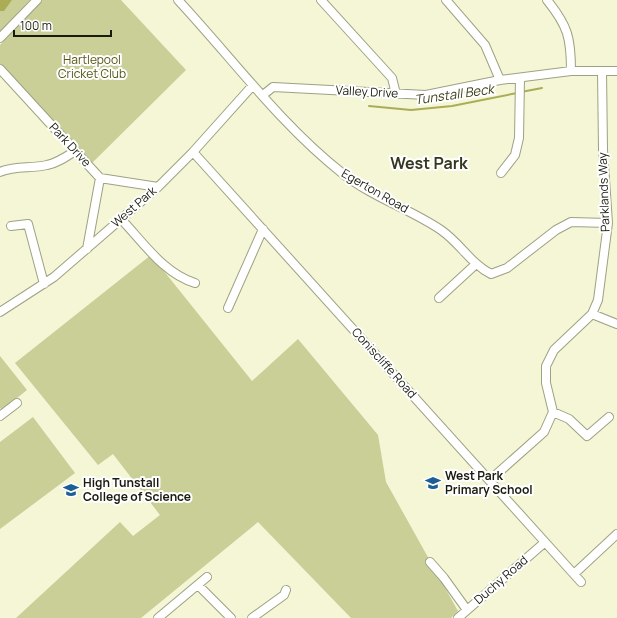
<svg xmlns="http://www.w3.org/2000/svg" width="617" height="618" font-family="Manrope,sans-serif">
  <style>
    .green { fill: #cace97 }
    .water { fill: #aaad55 }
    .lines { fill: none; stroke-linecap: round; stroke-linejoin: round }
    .stream { stroke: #aaad55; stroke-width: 2 }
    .minor-casing { stroke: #9fa183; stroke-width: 10 }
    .minor { stroke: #fff; stroke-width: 8 }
    .labels { text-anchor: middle; stroke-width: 4; stroke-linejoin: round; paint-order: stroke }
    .park-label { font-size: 12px; fill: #545614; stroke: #fff }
    .street-label { font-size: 12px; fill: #1a1b0f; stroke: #fff }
    .poi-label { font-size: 12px; font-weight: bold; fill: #1a1b0f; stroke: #fff; text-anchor: start }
    .water-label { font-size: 13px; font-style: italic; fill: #40411b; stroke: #fff }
    .district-label { font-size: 16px; font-weight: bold; fill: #36371d; stroke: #fff }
  </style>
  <rect width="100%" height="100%" fill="#f4f6d6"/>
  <path class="green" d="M0,0H30L0,32Z
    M42,0H121L186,70L91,164L0,65V45Z
    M151,255L252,381L298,339L378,435L386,482L458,611L451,618H351L258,522L141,618H16L120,522L133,536L160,515L113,454L98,465L15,363Z
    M0,356L27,390L2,410L0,408Z
    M33,417L75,473L0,529V442Z"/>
  <path class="water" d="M0,0H12L4,11H0Z"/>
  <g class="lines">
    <path class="stream" d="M521,92L542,88
      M369,106L411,110L452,106L517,93"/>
    <g class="minor-casing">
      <path id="minor" d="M178,0C232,58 280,124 342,173C372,197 410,209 441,230C460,243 471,264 491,274L507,268L556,230L571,222L608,223
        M321,0L392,78L396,94
        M446,0L485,45L500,80
        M547,0C568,26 571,38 571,71
        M0,38L37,0
        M0,69L100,178L158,187
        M263,95L273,87L426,95L500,80L571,71H617
        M193,152L581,582
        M0,172C15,165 31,169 47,165C57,163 66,157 75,151
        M501,173L515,155L519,138L520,78
        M121,219C143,242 164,274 195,283
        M11,226L28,224L44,284
        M87,249L100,178
        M439,298L476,264
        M228,308L263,229
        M0,312L54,277L158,187L193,152L253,85
        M592,314L617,324
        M553,412L569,419L587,436L609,417
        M0,416L17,403
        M490,480L544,432L553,412L546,383V366L554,350L592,314L598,300L608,223L603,150L602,71
        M430,562L444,578L467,610
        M574,574L617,534
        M198,585L231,618
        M158,618L207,577
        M252,618L284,595L286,590
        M458,618L544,543"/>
    </g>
    <use href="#minor" class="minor"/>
  </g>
  <defs>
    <g id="school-bare" transform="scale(1.2)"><path d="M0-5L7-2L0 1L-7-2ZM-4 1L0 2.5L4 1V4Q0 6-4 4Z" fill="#1b5f94" stroke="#fff" stroke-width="2.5" paint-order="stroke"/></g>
  </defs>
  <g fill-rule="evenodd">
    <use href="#school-bare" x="433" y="483"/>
    <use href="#school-bare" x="71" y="490"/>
  </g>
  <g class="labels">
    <g class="park-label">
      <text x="92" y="64">Hartlepool<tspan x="92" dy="14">Cricket Club</tspan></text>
    </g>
    <g class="street-label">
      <text transform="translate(367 92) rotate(3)" y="4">Valley Drive</text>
      <text transform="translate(70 145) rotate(47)" y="4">Park Drive</text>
      <text transform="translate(375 191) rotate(30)" y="4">Egerton Road</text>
      <text transform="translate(604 192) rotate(-92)" y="4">Parklands Way</text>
      <text transform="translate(134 207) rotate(-41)" y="4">West Park</text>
      <text transform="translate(384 363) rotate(48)" y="4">Coniscliffe Road</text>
      <text transform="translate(501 580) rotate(-41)" y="4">Duchy Road</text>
    </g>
    <g class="poi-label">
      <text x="445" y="480">West Park<tspan x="445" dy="14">Primary School</tspan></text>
      <text x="83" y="487">High Tunstall<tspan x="83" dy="14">College of Science</tspan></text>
    </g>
    <g class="water-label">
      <text transform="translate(454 94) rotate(-8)" y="5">Tunstall Beck</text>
    </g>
    <g class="district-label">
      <text x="429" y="169">West Park</text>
    </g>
  </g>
  <path d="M14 30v6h97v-6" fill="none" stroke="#1a1b0f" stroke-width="2"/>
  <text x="20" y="30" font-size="12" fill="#1a1b0f" stroke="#ffffff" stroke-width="3" paint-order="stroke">100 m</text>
</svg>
